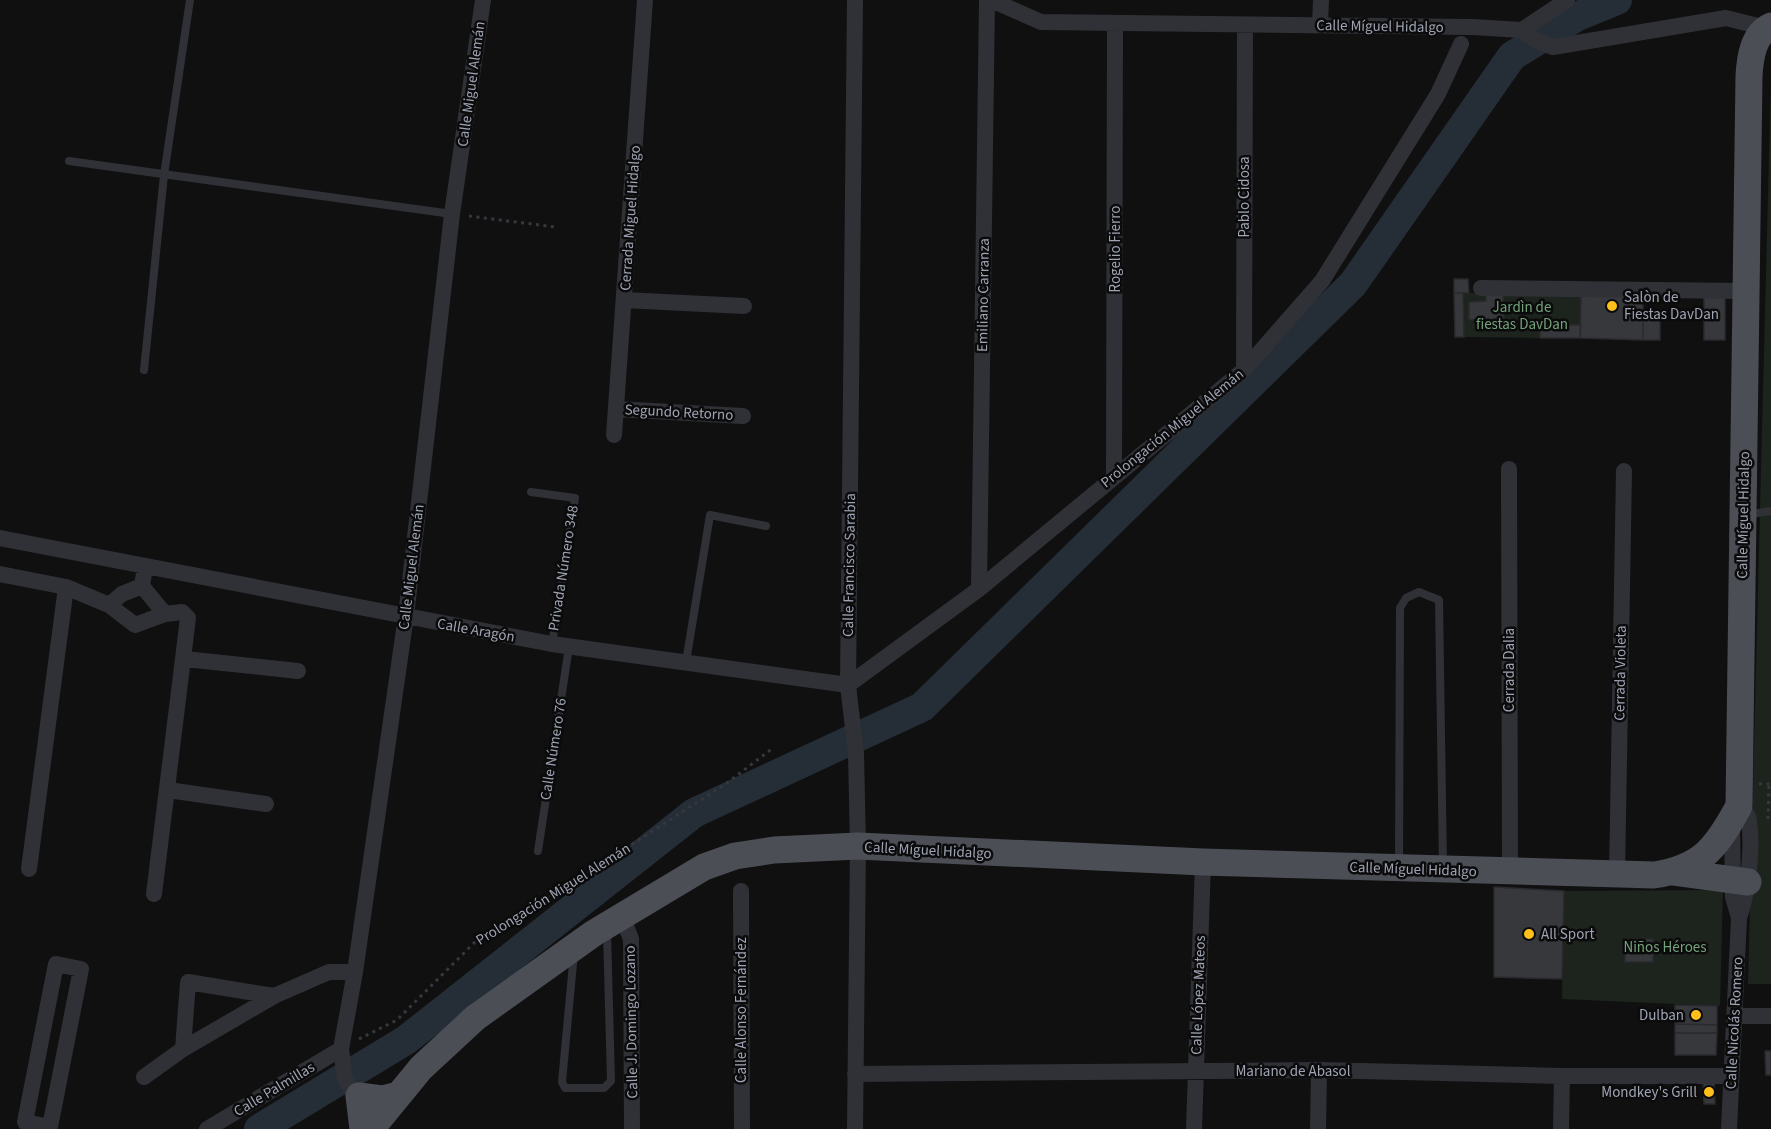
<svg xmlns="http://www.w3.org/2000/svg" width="1771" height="1129" font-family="'Source Sans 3',sans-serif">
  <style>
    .green { fill: #1c241d }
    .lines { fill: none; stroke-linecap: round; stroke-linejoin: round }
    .river { stroke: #252d36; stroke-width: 30 }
    .building { fill: #37383c; stroke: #2a292e; stroke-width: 1.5 }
    .path { stroke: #36383e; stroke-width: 3; stroke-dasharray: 3 4.5; stroke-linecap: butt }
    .lane { stroke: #303137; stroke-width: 8 }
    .street { stroke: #303137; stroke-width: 16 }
    .primary { stroke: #4c4e56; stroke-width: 27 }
    .poi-dot { fill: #ffc01a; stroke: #0b0b0c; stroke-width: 2 }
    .labels { text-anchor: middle; stroke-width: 5; stroke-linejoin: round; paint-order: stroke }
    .street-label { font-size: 15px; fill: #9fa4b4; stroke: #0b0b0c }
    .poi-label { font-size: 15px; fill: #9fa4b4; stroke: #0b0b0c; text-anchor: start }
    .park-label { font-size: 15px; fill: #74a17a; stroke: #0b0b0c }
  </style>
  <rect width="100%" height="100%" fill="#101011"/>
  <path class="green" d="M1771,92V984H1748L1770,115Z
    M1463,293L1581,294V325H1548L1540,331V338L1464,337Z
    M1723,890L1720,1006L1562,999L1564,891Z"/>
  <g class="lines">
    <path class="river" d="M259,1129L406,1040L694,813L922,707L1353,284L1512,56L1576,17L1617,0"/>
  </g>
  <path class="building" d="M1454,279H1468L1469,293H1454Z
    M1454,293H1463L1464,337H1455Z
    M1581,294L1643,295V340L1580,338Z
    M1486,295H1503L1504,327L1487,328L1486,319L1469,320V302L1486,301Z
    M1704,295H1725V340H1704Z
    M1643,317H1660V340H1643Z
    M1548,325H1581L1580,338H1540V331Z
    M1494,887L1564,891L1562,979L1494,977Z
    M1625,939H1653V962H1625Z
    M1675,1005L1717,1006V1025L1675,1024Z
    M1675,1024L1717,1025V1033H1675Z
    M1675,1033H1717L1716,1055H1675Z
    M1765,1051H1771V1075H1766Z
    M1714,1080L1715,1104H1704L1703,1081Z"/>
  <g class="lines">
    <path class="path" d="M469,216L555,227
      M1759,784H1771
      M1768,819L1769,784
      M359,1039L397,1020L477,940L586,874L727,783L773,748"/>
    <path class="lane" d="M69,161L452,214
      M144,370L164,175L190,0
      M531,492L575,498L552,644
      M1746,515L1771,511
      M686,662L710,515L766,526
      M538,851L569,647
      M1399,863L1400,608L1406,598L1419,592L1439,600L1443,866
      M574,953L562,1082L565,1088H604L611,1081L607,932"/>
    <path class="street" d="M855,0L848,685L856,754L858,846L855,1129
      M991,0L1041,22L1472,27L1522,30L1535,40L1553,47L1726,18L1766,28
      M1320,25L1321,0
      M1522,30L1567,0
      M1481,288L1746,291
      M624,300L744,306
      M1244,370L1245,25
      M616,409L743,416
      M614,435L645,0
      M1509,469L1510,872
      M1114,474L1115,24
      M0,538L552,644L848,685L979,589L1244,370L1322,281L1438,94L1461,44
      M145,567L142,586L165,614
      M0,574L66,587L109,605L135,625L165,614L182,612L188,618L154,894
      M979,589L987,0
      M109,605L122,594L142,586
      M185,659L298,671
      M168,790L266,804
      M1732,821L1733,897L1739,918
      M29,869L66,587
      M1617,875L1624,471
      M741,891L742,1129
      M622,916L631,939L632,1129
      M56,964L81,969L50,1127L25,1122Z
      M1734,1016H1771
      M183,1049L188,982L274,996
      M855,1074L1319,1070L1562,1076H1731
      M144,1077L183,1049L274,996L329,972H355
      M365,1103L352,1091L345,1079L341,1049L355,972L406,616L452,214L483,0
      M207,1129L341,1049
      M1194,1129L1203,862
      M1318,1129L1319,1070
      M1561,1129L1562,1076
      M1729,1129L1739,918C1748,893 1753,847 1749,821C1749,815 1744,810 1739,806"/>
    <path class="primary" d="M1674,872L1748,882
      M363,1129L359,1096L382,1099L398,1095
      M371,1129L421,1068L475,1018L594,933L704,867L735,856L774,850L858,846L1203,862L1654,875C1702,868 1717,847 1739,806L1749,76C1750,58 1753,34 1771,26"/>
  </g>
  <g class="poi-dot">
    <circle cx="1612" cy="306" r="6"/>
    <circle cx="1529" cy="934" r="6"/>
    <circle cx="1696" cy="1015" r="6"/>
    <circle cx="1709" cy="1092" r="6"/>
  </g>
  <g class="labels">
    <g class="street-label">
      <text transform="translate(1380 26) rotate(1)" y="5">Calle Míguel Hidalgo</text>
      <text transform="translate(471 84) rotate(-82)" y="5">Calle Miguel Alemán</text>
      <text transform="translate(1244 197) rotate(-90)" y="5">Pablo Cidosa</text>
      <text transform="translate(630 218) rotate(-86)" y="5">Cerrada Miguel Hidalgo</text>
      <text transform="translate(1115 249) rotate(-90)" y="5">Rogelio Fierro</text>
      <text transform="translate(983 295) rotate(-89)" y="5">Emiliano Carranza</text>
      <text transform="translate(679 412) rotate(3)" y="5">Segundo Retorno</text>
      <text transform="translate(1172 428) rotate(-39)" y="5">Prolongación Miguel Alemán</text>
      <text transform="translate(1743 515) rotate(-89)" y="5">Calle Míguel Hidalgo</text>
      <text transform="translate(849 565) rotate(-89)" y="5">Calle Francisco Sarabia</text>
      <text transform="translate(411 567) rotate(-83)" y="5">Calle Miguel Alemán</text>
      <text transform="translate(563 568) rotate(-81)" y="5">Privada Número 348</text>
      <text transform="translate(476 630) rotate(10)" y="5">Calle Aragón</text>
      <text transform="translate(1509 670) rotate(-90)" y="5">Cerrada Dalia</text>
      <text transform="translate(1620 673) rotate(-89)" y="5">Cerrada Violeta</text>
      <text transform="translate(553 749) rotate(-81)" y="5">Calle Número 76</text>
      <text transform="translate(928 850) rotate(3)" y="5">Calle Míguel Hidalgo</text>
      <text transform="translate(1413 869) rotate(2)" y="5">Calle Míguel Hidalgo</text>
      <text transform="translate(553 894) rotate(-32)" y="5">Prolongación Miguel Alemán</text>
      <text transform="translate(1198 995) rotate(-88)" y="5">Calle López Mateos</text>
      <text transform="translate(741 1010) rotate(-90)" y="5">Calle Alonso Fernández</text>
      <text transform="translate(631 1022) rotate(-91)" y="5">Calle J. Domingo Lozano</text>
      <text transform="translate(1734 1023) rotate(-87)" y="5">Calle Nicolás Romero</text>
      <text x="1293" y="1076">Mariano de Abasol</text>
      <text transform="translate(274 1089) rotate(-31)" y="5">Calle Palmillas</text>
    </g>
    <g class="poi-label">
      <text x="1624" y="302">Salòn de<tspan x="1624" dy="17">Fiestas DavDan</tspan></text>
      <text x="1541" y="939">All Sport</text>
      <text x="1684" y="1020" text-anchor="end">Dulban</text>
      <text x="1697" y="1097" text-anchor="end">Mondkey's Grill</text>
    </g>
    <g class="park-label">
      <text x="1522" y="312">Jardìn de<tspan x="1522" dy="17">fiestas DavDan</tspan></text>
      <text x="1665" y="952">Niños Héroes</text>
    </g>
  </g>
</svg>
